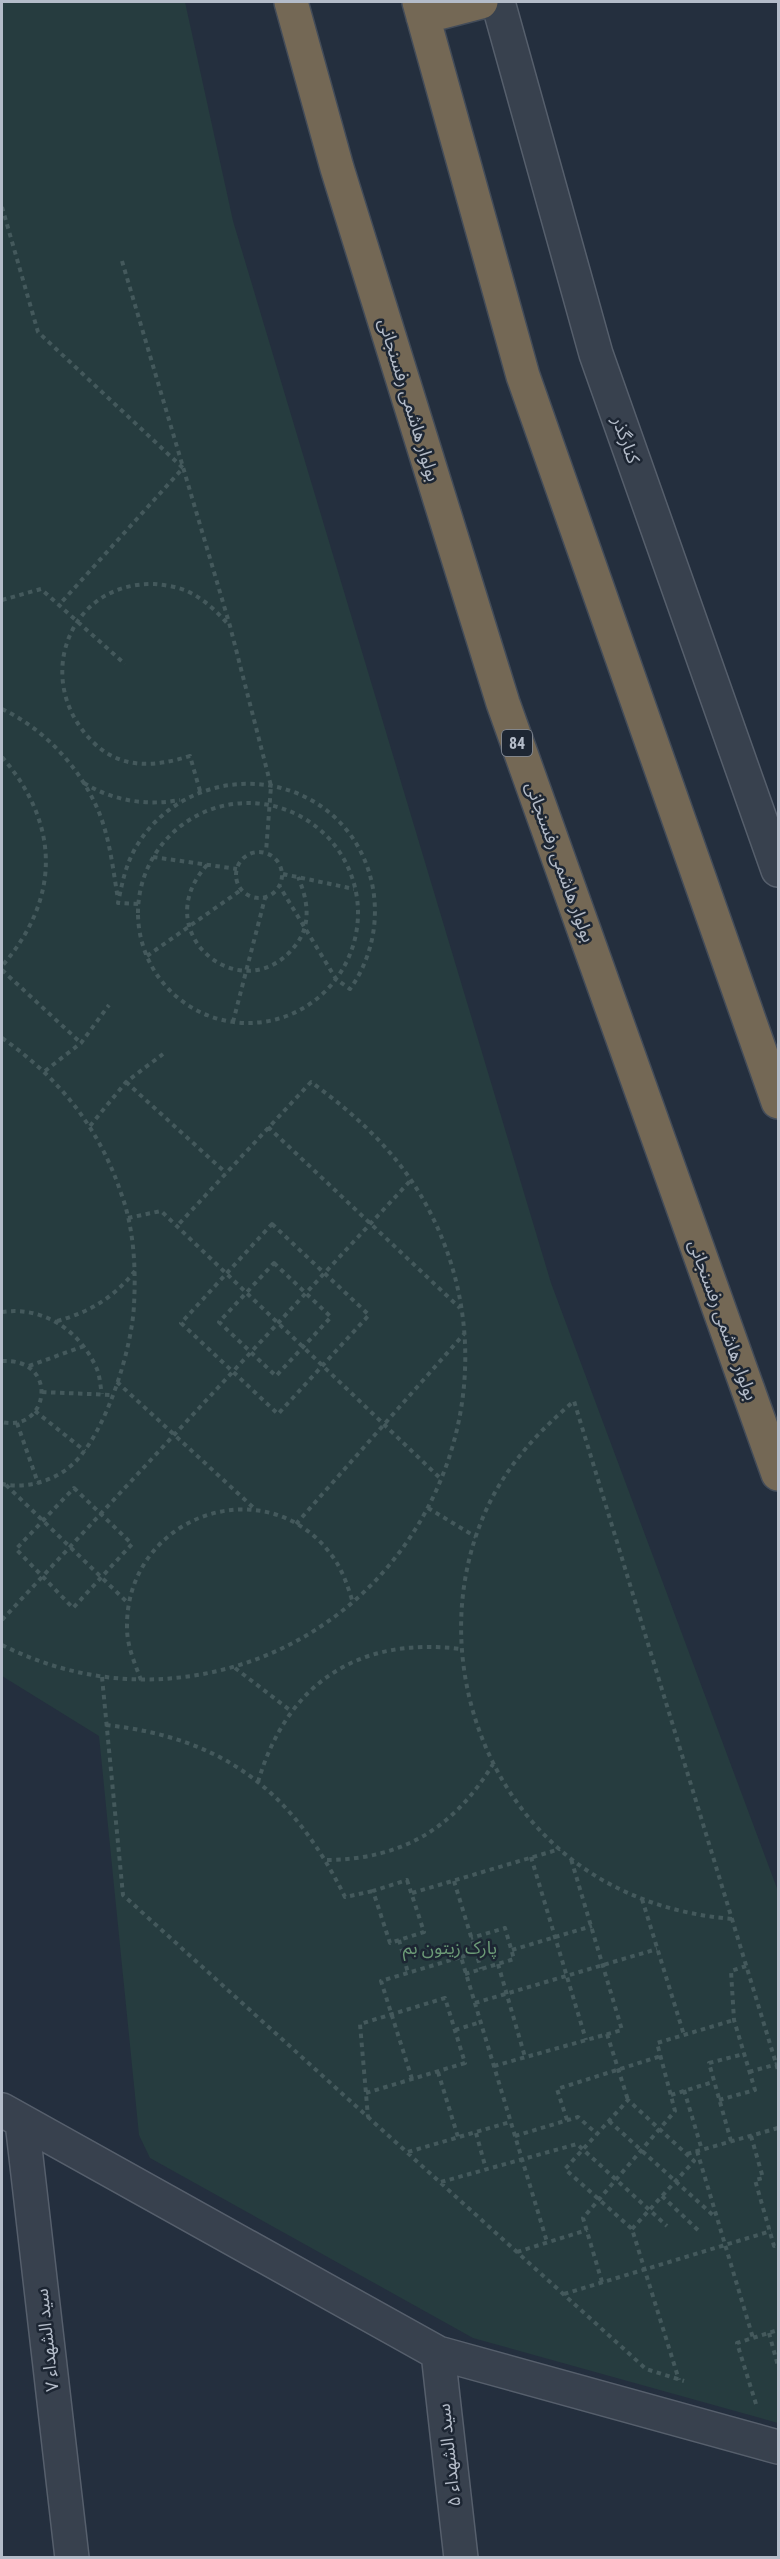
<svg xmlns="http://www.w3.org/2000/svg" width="780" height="2559" font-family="'Roboto Condensed','Noto Sans Arabic',sans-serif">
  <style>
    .green { fill: #263c3f }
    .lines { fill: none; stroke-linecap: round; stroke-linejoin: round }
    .minor-casing { stroke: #565f6c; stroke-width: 36 }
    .highway-casing { stroke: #434c59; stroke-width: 36 }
    .path { stroke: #44595c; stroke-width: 4; stroke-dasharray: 4.5 4.5; stroke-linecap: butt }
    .minor { stroke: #38414e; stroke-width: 33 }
    .highway { stroke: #746855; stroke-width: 33 }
    .labels { text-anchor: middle; stroke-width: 5; stroke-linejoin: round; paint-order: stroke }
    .shield { fill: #1d2633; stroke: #878f9c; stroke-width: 1.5 }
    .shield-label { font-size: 16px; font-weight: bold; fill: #b4bcc9 }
    .street-label { font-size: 18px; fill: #b4bcc9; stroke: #1d2633 }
    .park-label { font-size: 18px; fill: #6b9a76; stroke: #1d2633 }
  </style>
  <rect width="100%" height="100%" fill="#242f3e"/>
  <path class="green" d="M2,2H185L233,221L551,1283L778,1891V2423L473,2338L150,2158L139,2135L99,1736L2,1676Z"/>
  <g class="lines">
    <g class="minor-casing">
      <path id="minor" d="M498,2L596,354L778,870
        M2,2110L438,2353L778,2447
        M22,2122L72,2558
        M438,2353L461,2558"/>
    </g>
    <g class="highway-casing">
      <path id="highway" d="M291,2L337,168L503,703L778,1474
        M419,2L523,376L778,1102
        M423,17L481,2"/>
    </g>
    <path class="path" d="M2,207L38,332L183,468L59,605
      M122,261L230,626L271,786L266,852
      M2,600L41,589L125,664
      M2,709C44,729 79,766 98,810C110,838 113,870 118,899
      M2,757C60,824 61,898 2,966
      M84,783C113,801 147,806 180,800
      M200,791L190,756C155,767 120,770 92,741C32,681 68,582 154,584C165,585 179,587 189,592C205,600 216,611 228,624
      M138 913a110 110 0 1 1 220 0a110 110 0 1 1-220 0Z
      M236 875a23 23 0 1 1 46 0a23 23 0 1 1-46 0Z
      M153,857L237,869
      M207,865C145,933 243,1012 295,946C312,925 308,900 298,877
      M283,874L354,889
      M138,904L118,903C122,883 126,864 136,847C171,787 250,766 311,800C379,838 394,928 350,989L336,979L280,887
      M147,956L241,890
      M2,970L81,1043
      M233,1022L265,898
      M2,1038C58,1077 99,1127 121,1193C134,1228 136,1268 134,1305C132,1349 106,1433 73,1464C55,1481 26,1489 2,1484
      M45,1071L81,1043L109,1005
      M126,1082L226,1173
      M90,1126L126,1082L163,1054
      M268,1127L460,1308
      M128,1218L161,1211L441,1479
      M272,1224L369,1315L278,1414L181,1323Z
      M274,1263L331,1317L276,1376L219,1322Z
      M2,1312C43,1306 79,1330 96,1367C100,1375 100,1385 102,1394
      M57,1321C90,1312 113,1298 135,1271
      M2,1361C60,1358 49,1433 2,1422
      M29,1366L84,1346
      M117,1382L256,1510
      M42,1392L112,1395
      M35,1411L85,1451
      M17,1423L38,1483
      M6,1485L128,1603
      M74,1488L132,1544L73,1608L16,1549Z
      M428,1508L476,1537
      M296,1524L464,1334
      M2,1620L411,1180
      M2,1645C68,1678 140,1688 213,1672C417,1627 526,1399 430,1212C402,1157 359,1117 311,1082L177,1226
      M235,1668L291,1711
      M102,1677L123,1895L646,2369L684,2381
      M141,1680C135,1664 127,1646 127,1628C125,1516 267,1465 333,1557C343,1571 348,1587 353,1603
      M106,1725C225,1738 293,1792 345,1897L373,1891
      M258,1782C287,1683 359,1636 461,1649
      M531,1857L586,2040
      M327,1860C403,1859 454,1828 493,1764
      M407,1880L424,1932L390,1943L373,1891Z
      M454,1881L481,1969
      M412,1893L560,1849
      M642,1899L684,2035
      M732,1919C687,1915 646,1904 606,1882C476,1810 425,1639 488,1506C508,1464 539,1431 574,1401L778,2070
      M399,1940L408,1973
      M512,1950L592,1926
      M461,1957L476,1952
      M498,1964L525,2057
      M465,1974L514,1959L505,1928L471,1938
      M475,2003L657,1949
      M455,2030L481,2022
      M607,2034L628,2100
      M494,2066L622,2030L571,1859
      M438,2072L458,2137
      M749,2072L777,2064
      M412,2079L381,1981L461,1957L547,2242
      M684,2090L702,2150
      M366,2093L465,2063L445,1998L360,2024L368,2117
      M671,2095L713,2082
      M719,2100L755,2090L734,2020L731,1971L746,1966
      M567,2120L557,2089L661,2056
      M609,2121L715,2217
      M476,2133L486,2169
      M515,2136L578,2117L597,2134
      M751,2136L763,2178L755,2180L774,2246L778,2244
      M731,2141L709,2063L744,2054
      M697,2151L753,2338
      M408,2152L510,2122
      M687,2154L778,2128
      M441,2182L577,2144L667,2226
      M662,2196L699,2231
      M632,2229L694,2161L628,2100L565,2169L632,2229L679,2380
      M517,2252L587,2230
      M602,2282L583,2218L675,2111L657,2043L734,2020
      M564,2294L771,2231
      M769,2333L778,2366
      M756,2404L737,2343L778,2330"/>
    <use href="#minor" class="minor"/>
    <use href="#highway" class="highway"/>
  </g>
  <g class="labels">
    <rect class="shield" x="502" y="730" width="30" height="26" rx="4.5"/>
    <g class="shield-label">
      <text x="517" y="749">84</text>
    </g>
    <g class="street-label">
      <text transform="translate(409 400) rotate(73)" y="6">بولوار هاشمی رفسنجانی</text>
      <text transform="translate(626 440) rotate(70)" y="6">کنارگذر</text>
      <text transform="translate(560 862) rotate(70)" y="6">بولوار هاشمی رفسنجانی</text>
      <text transform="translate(723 1320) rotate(70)" y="6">بولوار هاشمی رفسنجانی</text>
      <text transform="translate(47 2340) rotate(-96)" y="6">سید الشهداء ۷</text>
      <text transform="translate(449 2455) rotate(-96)" y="6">سید الشهداء ۵</text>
    </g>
    <g class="park-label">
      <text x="450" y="1954">پارک زیتون بم</text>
    </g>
  </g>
  <rect width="780" height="2559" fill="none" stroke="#b4bcc9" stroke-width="6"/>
</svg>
